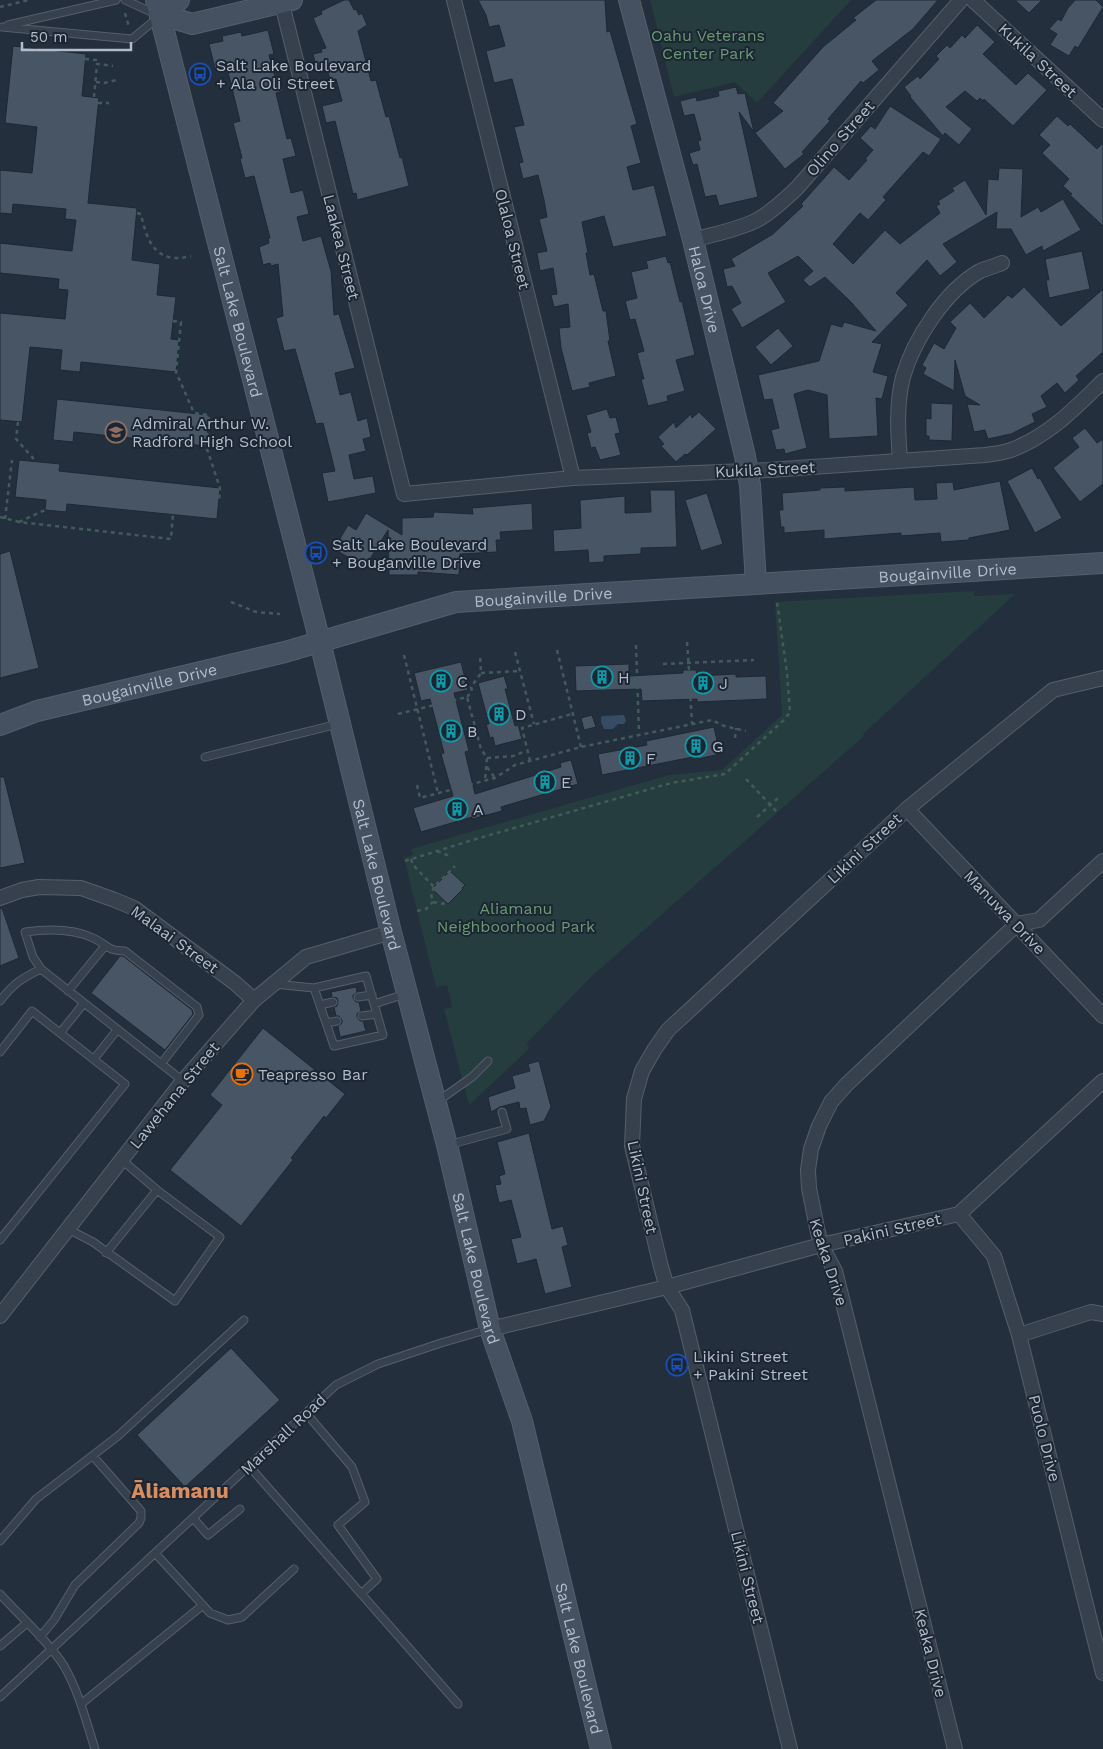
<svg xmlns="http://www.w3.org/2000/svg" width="1103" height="1749" font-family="'Work Sans',sans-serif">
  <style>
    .green { fill: #253d3e }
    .water { fill: #364c64 }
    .building { fill: #475564; stroke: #1e2834 }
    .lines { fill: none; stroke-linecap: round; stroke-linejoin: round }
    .lane-casing { stroke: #555f6b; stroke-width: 9 }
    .street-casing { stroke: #555f6b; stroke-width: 16 }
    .secondary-casing { stroke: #555f6b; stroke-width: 22 }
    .path { stroke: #435a5b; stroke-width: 2.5; stroke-dasharray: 4 4; stroke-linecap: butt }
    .lane { stroke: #37414d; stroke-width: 7 }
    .street { stroke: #37414d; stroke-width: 14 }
    .secondary { stroke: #455060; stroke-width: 20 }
    .labels { text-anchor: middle; stroke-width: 4; stroke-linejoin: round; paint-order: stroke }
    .park-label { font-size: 16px; fill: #699a72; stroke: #1c2632 }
    .street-label { font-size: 16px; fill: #b3bcc9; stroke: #1c2632 }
    .poi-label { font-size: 16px; fill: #b3bcc9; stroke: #1c2632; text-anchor: start }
    .district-label { font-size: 21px; font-weight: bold; fill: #d78d60; stroke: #1c2632 }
  </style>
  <rect width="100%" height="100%" fill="#232f3d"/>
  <path class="green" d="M650,0H851L757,103L735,82L674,97Z
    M974,591V596L1015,594L863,734L864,736L592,976L527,1043L529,1049L469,1105L444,1009L452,1007L447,985L436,987L404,858L413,855L411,849L669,775L722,770L782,715L775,602Z"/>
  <path class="water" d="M624,715L626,721L624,724H618L613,729H604L601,722V717L603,716Z"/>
  <path class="building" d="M344,0H349L354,10L356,9L359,15L362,13L367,25L358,31L371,81L376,80L386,117L389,116L400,158L402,157L409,186L357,200L356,193L353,194L335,121L326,123L322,106L342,101L336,79L330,80L327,68L317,70L313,54L322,52L321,49L326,48L313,18L322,14L321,11Z
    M478,0H605L607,32L610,31L637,124L631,126L641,163L627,167L633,190L654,185L667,236L613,247L604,216L582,222L588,253H586L590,275L594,274L603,311H606L610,341H608L616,376L589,383L590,387L572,391L561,348L559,328L570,327L568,304L554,307L551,295L557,294L553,268L540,271L537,253L547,251L539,219L547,217L544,200L538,175L523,179L519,163L523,162L514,127L524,125L512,79L494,83L486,51L505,46L499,25L489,27L486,15Z
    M876,0H938L913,29L872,61L879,70L863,83L861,81L828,119L830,121L802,152L804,154L785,169L755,133L783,111L773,103L823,47L856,20L853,18Z
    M1015,0H1042L1029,13Z
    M1075,0H1096L1103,7L1078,48L1075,46L1069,56L1050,45L1057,34L1049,29L1058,19L1061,21L1068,8Z
    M977,25L995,42L983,54L1016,85L1028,73L1047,90L1013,126L984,99L983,101L980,98L977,101L965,91L946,107L972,129L959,145L945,133L943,136L910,97L911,96L904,87L918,76L920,79L939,59L936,56L947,45L950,48L962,35L965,38Z
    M268,30L274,54L269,55L275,77L280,76L283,91L276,93L287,139L291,138L296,156L283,159L291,193L303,190L309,214L297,217L303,241L321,236L331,271L334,315L339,314L355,368L335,373L340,395L351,392L358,421L367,418L371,437L363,439L366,451L349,455L354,479L373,476L376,493L328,502L322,473L335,471L323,423L316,424L295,349L284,351L276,318L283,316L278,264L271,266L270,263L263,265L259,247L269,243L268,238H270L254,176L245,178L240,159L242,158L233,123L240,121L227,68L225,69L224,67L215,69L209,44L223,41L222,36L241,32L242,36Z
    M13,46L86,54L82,96L99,98L88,203L137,208L132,260L160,264L157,295L176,297L171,339L179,340L176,372L81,362L80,372L60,370L62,350L30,347L22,422L0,420V313L65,319L68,290L58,289L59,279L0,273V243L72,251L76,220L65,219L66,209L13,204L12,214L0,213V170L32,173L37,127L5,123Z
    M736,87L738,94L745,93L754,132L739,112L758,197L719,206L716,195L705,197L697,164L693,165L689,153L700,150L698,141L701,140L694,114L684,116L680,101L696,97L697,101L719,96L718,91Z
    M890,106L941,139L929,156L923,152L883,197L886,200L868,220L860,213L833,244L853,264L885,230L900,244L940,213L936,206L940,204L938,201L954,191L952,188L965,180L986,215L988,179L998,180L999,168L1023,169L1021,217L1038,207L1041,212L1063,199L1081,230L1043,251L1042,246L1026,255L1011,229H996L997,212L943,244L957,262L940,276L927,260L896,293L908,305L872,342L882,344L873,372L888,376L882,399L876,398L878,436L829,439L827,395L808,390L794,394L807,448L785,454L784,449L776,450L771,430L779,428L772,399L764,400L758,375L819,361L831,324L842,327L844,322L876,331L851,302L825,277L810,287L803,280L813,271L798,256L768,273L786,302L742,328L731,309L741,303L732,286L727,287L723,269L735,266L731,259L773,234L803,206L801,204L834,167L849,180L867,160L865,159L873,150L860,138L871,126L875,129Z
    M1057,116L1068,126L1070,124L1097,149L1103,143V226L1070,195L1072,194L1063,186L1069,179L1042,153L1050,145L1039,135Z
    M1082,251L1090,289L1049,298L1046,280H1049L1045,259Z
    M666,256L668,263L670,262L680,302L682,301L695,355L676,360L685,391L667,396L668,401L648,406L641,379H644L637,353L644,351L635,319L630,320L625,301L637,298L631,272L648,268L646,261Z
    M1024,287L1061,326L1103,289V352L1076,376L1079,380L1065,393L1057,383L1041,396L1047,407L1032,414L1035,422L1011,434L988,439L985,430L974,432L967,404L980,405L965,396L955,360L954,391L923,374L926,368L922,365L934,343L944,349L956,328L950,322L970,303L984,318L1008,295L1012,298Z
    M778,328L793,346L771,365L755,347Z
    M57,399L209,415L206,446L74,432L73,442L53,440Z
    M931,403L953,404L952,441L929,440V436H926V418L931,419Z
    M607,409L610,418L616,417L620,433L615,434L621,455L600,460L595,447L591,448L587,433L591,432L586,415Z
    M699,412L716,429L687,455L685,454L676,462L661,446L664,444L658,437L674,422L676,428L691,414L692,418Z
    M1085,428L1097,443L1103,439V484L1080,502L1053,468L1079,447L1072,438Z
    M19,460L60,464L59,471L220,488L217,519L67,504L66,512L45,510L46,500L15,497Z
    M1032,468L1038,479L1040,478L1062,518L1035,533L1007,481Z
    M1000,481L1010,530L969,538V540L941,542L940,533L901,536V533L824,539V530L784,533V527H781L779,510H783L782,493L820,490V488L845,487V491L914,487L915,500L937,499L936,483L953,482L954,490Z
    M650,490H675L677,547L641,548V554L604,556V562L589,563L588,550L554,552L553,530L581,528L580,500L625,496V513L651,512Z
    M707,493L723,544L701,551L685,500Z
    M532,503L533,530L500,532L501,540H496L497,552L460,554L459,575L418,572V575H389L388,530L365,567L334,549L348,525L356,530L366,513L402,535V518L433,517L434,512L473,514L472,508Z
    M10,551L39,668L0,678V554Z
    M461,662L468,690L454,693L469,751L465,752L475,794L561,767L560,763L571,760L578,784L501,807L502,811L472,819V817L421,832L413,808L453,796L441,754L444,753L430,699L421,701L414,673Z
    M629,664V676L683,673V670H696L697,676L736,674V677L766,676L767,699L697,702V699L642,701L641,689L576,691L575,666Z
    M504,676L508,689H505L515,726L518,725L522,739L495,746L493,737L490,738L486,724H489L478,683Z
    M592,715L596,727L584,730L581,718Z
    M714,727L720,754L698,759V756L602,775L598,754L647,745L646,741Z
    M0,777H4L25,863L0,868Z
    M450,871L465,885L462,888L463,889L448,904L432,889Z
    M2,908L19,958L0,966V909Z
    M120,956H123L192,1010L193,1014L165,1050L91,993Z
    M356,987L357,992L353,995V998L356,1002H359L361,1011L357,1014V1017L360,1021H363L366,1031L340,1037L338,1026L342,1023V1020L339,1016H336L334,1007L337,1006L338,1001L337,998L332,997L331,992Z
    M263,1028L345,1094L326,1118L324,1116L291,1158L293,1160L241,1226L170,1170L222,1105L210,1095Z
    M539,1061L551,1107L544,1121L530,1125L526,1108L520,1109L519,1102L500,1107L491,1112L488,1097L515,1088L512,1076L530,1071L528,1064Z
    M529,1133L552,1229L563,1226L568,1245L562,1247L572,1287L545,1294L536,1259L517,1264L511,1239L521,1237L511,1200L499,1203L495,1185L501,1184L499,1176L505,1174L497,1142Z
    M231,1348L280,1400L185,1487L137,1435Z"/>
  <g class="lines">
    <g class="lane-casing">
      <path id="lane" d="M8,25L116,0
        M2,27L132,39L160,16L125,0
        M205,757L338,724
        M41,969L33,957L25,932C47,929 72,928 93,938C109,945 104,950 125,951L197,1007L199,1015L161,1064
        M274,984L314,988L334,1046L383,1035L366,976L314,988
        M68,991L105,946
        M358,997L372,995
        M0,1001C13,984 22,978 41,969L183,1081
        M374,1004L405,994
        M320,1005L333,1002
        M362,1016L377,1014
        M326,1023L337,1021
        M60,1033L84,1003
        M0,1052L32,1011L125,1084L0,1240
        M94,1059L117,1030
        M438,1101L472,1077L488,1061
        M448,1145L507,1129L502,1112
        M68,1229L93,1242L175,1301L220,1237L157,1190L122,1160
        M106,1253L157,1190
        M306,1413L352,1467L365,1502L338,1525L377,1579L361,1594
        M249,1466L458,1704
        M193,1518L208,1535L240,1509
        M0,1541L36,1499L118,1436L244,1320
        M155,1553L210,1613L228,1620L242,1617L294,1569
        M0,1594C20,1616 49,1642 64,1666C79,1692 86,1721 95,1749
        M40,1637L54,1620L75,1585L139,1523L141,1518V1511L93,1456
        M0,1646L27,1623
        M0,1697L336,1385L378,1364L441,1343L489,1329
        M81,1704L203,1605"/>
    </g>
    <g class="street-casing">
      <path id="street" d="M281,0L404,494L573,478L769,470L985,455C994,454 1003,453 1011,450C1049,436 1075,408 1103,381
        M454,0L573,478
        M973,0L1103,120
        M693,240C714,234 738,230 757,220C772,212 785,199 797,188L961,0
        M900,461C898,434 896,404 903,377C914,339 945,291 980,271C987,268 995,266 1002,263
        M907,809L1103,1016
        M0,898L22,890L39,887L81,888L115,900L134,908L235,983L254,1000
        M959,1214L994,1256L1019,1335L1103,1673
        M0,1316L183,1081L254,1000L306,957L391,932
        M490,1329L667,1287L821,1245L959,1214L1103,1081
        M1019,1335L1091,1312L1103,1314
        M790,1749L682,1310L667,1287L661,1267L632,1146L634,1099L642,1071L654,1050L668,1030L907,809L1053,690L1103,678
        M955,1749L835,1271L821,1245L817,1228L809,1188L808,1170L811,1149L819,1126L831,1102L847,1084L1017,924L1039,920L1103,861"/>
    </g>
    <g class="secondary-casing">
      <g id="secondary">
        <path id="s1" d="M156,0L320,642L391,932L447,1145L490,1329L522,1421L601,1749"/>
        <path id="s2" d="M629,0L693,240L745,456L750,485L756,583"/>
        <path d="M163,15L179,0"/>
        <path d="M160,16L163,15L192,24L292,0"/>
        <path id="s3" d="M0,725L37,711L285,652L456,602L1103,563"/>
      </g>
    </g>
    <path class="path" d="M0,7L29,0
      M125,13L129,27
      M85,59L97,60V64
      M96,82L104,83L117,80
      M94,97L97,64L113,66
      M98,103H109
      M137,213L141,214C147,243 157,265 191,256
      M173,321L181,322L176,372L194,413L209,415L206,446L220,488L219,501
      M18,422L16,439L33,458L32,462
      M0,517L19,522L171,539L173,514
      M5,519L12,460
      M19,522L45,510
      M231,602L256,612L280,614
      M687,642L689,670
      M636,645L639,733
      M557,650L581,747
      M515,652L534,724
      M404,655L438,793
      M663,664L754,660
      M481,673L520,671
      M690,689L692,724
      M467,697L472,691L471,687L481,673L480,654
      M398,714L467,697L481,749L487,758L485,780
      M735,738L736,728
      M487,758L513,756L526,751
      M530,761L522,728L572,714
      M487,767L495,778
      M746,779L778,813
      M417,785L420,798L495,778L515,765L581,747L712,720L724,726L746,731
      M757,817L778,798
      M437,851L452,857
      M411,859L413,865L434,887L455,866
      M405,861L476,839L671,783L725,774L785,719L790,712L787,673L777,602
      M434,887L431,894L433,902L443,904L445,902
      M417,911L426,909L433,902"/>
    <use href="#lane" class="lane"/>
    <use href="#street" class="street"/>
    <use href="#secondary" class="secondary"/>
  </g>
  <defs>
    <g id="bus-ring" transform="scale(1.125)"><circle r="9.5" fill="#1c2632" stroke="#1a4fb4" stroke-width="1.5"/><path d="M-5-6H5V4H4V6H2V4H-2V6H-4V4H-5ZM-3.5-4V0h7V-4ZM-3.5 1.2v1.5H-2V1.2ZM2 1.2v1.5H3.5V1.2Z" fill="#1a4fb4"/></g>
    <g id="school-ring" transform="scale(1.125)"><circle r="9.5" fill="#1c2632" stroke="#8d6e63" stroke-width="1.5"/><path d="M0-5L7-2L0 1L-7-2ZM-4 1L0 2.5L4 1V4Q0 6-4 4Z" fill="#8d6e63"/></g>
    <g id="building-ring" transform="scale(1.125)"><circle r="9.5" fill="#1c2632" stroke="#0f9aa8" stroke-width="1.5"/><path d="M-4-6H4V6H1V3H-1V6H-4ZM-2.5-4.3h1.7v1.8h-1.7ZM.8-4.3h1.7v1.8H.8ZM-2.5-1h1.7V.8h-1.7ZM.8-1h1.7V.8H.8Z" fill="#0f9aa8"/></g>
    <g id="cafe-ring" transform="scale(1.125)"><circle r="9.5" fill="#1c2632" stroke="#e8710a" stroke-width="1.5"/><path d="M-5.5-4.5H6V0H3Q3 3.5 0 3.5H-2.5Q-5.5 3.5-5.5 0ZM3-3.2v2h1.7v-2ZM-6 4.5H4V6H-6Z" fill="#e8710a"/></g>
  </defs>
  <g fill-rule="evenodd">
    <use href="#bus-ring" x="200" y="74"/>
    <use href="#school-ring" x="116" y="432"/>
    <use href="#bus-ring" x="316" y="553"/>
    <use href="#building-ring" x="602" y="677"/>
    <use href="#building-ring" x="441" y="681"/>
    <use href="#building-ring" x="703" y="683"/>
    <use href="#building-ring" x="499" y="714"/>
    <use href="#building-ring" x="451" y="731"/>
    <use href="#building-ring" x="696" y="746"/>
    <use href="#building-ring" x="630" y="758"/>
    <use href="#building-ring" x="545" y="782"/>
    <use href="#building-ring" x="457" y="809"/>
    <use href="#cafe-ring" x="242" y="1074"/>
    <use href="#bus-ring" x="677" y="1365"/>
  </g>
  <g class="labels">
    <g class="park-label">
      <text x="708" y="41">Oahu Veterans<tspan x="708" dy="18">Center Park</tspan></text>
      <text x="516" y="914">Aliamanu<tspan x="516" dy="18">Neighboorhood Park</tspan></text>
    </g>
    <g class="street-label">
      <text transform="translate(1038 60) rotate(43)" y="6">Kukila Street</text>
      <text transform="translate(840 138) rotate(-49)" y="6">Olino Street</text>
      <text transform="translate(513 239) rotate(76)" y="6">Olaloa Street</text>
      <text transform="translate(342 247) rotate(76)" y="6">Laakea Street</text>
      <text dy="6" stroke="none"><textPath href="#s2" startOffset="299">Haloa Drive</textPath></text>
      <text dy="6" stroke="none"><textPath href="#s1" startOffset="332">Salt Lake Boulevard</textPath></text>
      <text transform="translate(765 469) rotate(-3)" y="6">Kukila Street</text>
      <text dy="6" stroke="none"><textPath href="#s3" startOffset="965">Bougainville Drive</textPath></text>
      <text dy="6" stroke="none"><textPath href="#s3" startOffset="560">Bougainville Drive</textPath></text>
      <text dy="6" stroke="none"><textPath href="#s3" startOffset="155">Bougainville Drive</textPath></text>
      <text transform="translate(864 848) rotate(-43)" y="6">Likini Street</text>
      <text dy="6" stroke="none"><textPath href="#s1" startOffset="902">Salt Lake Boulevard</textPath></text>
      <text transform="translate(1005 912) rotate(46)" y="6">Manuwa Drive</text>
      <text transform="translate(175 939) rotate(36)" y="6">Malaai Street</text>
      <text transform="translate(174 1095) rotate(-51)" y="6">Lawehana Street</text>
      <text transform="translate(643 1187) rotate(78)" y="6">Likini Street</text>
      <text transform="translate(892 1229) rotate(-13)" y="6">Pakini Street</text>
      <text transform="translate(829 1262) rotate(72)" y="6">Keaka Drive</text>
      <text dy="6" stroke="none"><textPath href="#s1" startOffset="1308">Salt Lake Boulevard</textPath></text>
      <text transform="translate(283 1434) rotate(-43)" y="6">Marshall Road</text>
      <text transform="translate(1045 1438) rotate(76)" y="6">Puolo Drive</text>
      <text transform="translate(748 1577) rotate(76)" y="6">Likini Street</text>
      <text transform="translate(931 1653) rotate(76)" y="6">Keaka Drive</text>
      <text dy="6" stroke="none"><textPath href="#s1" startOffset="1712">Salt Lake Boulevard</textPath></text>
    </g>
    <g class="poi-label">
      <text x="216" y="71">Salt Lake Boulevard<tspan x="216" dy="18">+ Ala Oli Street</tspan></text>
      <text x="132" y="429">Admiral Arthur W.<tspan x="132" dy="18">Radford High School</tspan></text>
      <text x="332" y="550">Salt Lake Boulevard<tspan x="332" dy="18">+ Bouganville Drive</tspan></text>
      <text x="618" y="683">H</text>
      <text x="457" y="687">C</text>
      <text x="719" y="689">J</text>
      <text x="515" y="720">D</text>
      <text x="467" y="737">B</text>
      <text x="712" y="752">G</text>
      <text x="646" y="764">F</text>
      <text x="561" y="788">E</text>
      <text x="473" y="815">A</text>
      <text x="258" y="1080">Teapresso Bar</text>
      <text x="693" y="1362">Likini Street<tspan x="693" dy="18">+ Pakini Street</tspan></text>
    </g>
    <g class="district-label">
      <text x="180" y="1498">Āliamanu</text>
    </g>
  </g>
  <path d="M22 42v8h109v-8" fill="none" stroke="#b3bcc9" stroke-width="2.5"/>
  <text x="30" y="42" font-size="15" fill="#b3bcc9" stroke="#1c2632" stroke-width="4" paint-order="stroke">50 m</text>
</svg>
